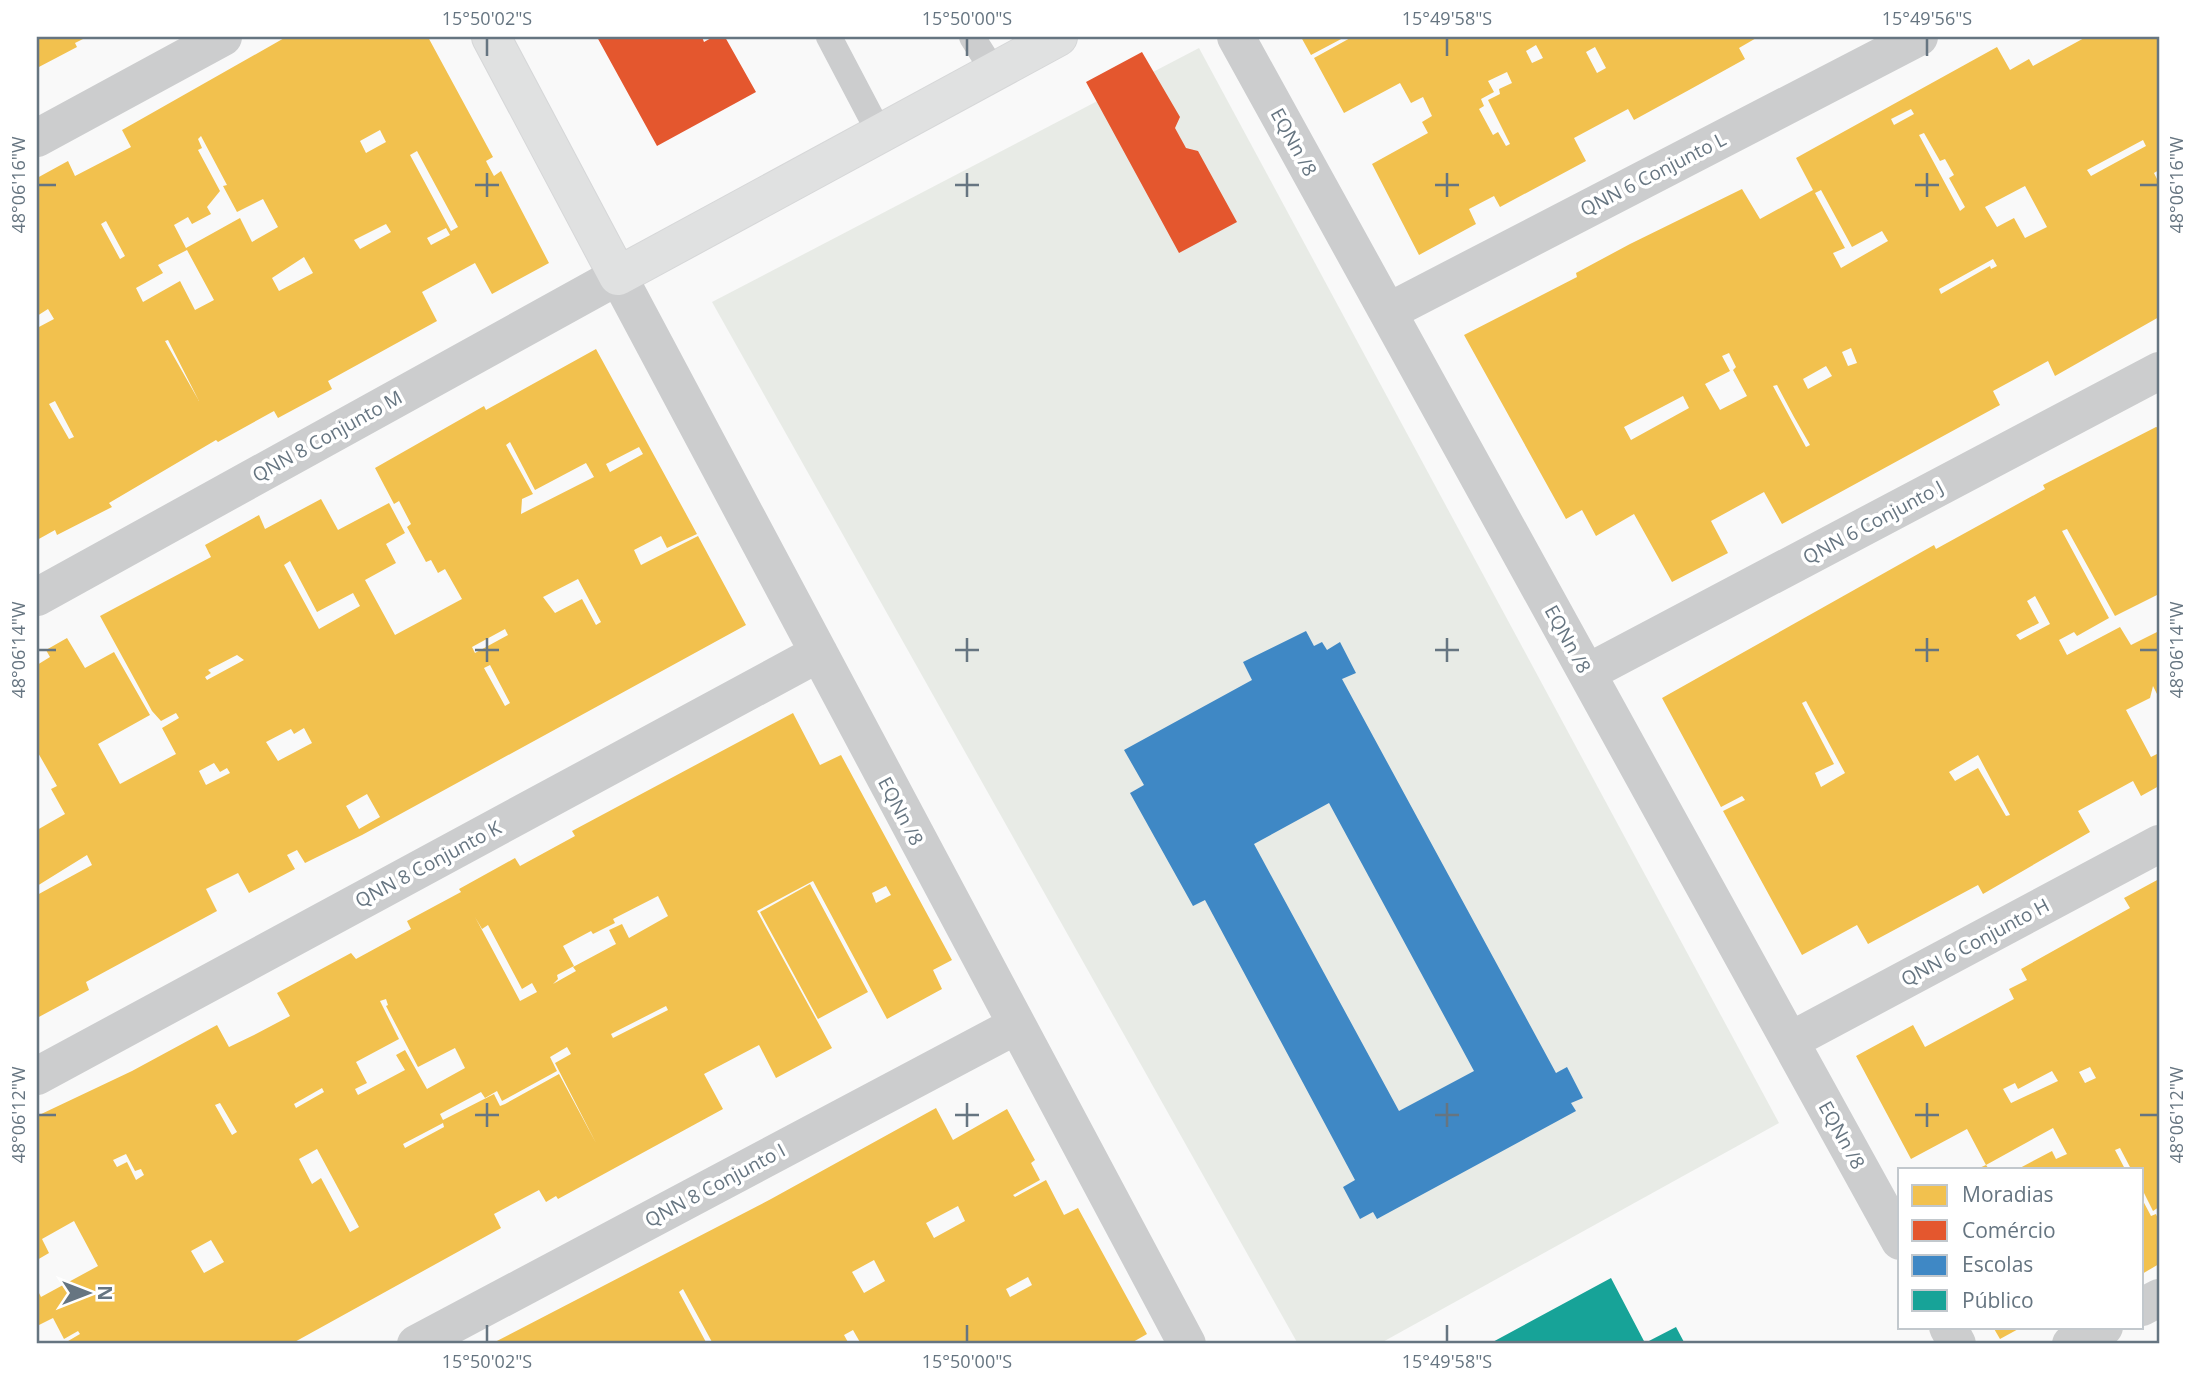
<svg xmlns="http://www.w3.org/2000/svg" width="2196" height="1381" font-family="'Open Sans',sans-serif">
  <style>
    .green { fill: #e8ebe6 }
    .homes { fill: #f2c14e; fill-rule: evenodd }
    .shops { fill: #e4572e }
    .schools { fill: #3f88c5; fill-rule: evenodd }
    .public { fill: #17a398 }
    .lines { fill: none; stroke-linecap: round; stroke-linejoin: round }
    .secondary-casing { stroke: #d6d7d8; stroke-width: 40 }
    .service { stroke: #cccdce; stroke-width: 26 }
    .minor { stroke: #cccdce; stroke-width: 38 }
    .secondary { stroke: #e0e1e1; stroke-width: 38 }
    .ticks { fill: none; stroke: #667581; stroke-width: 2.5 }
    .labels { text-anchor: middle; stroke-width: 7; stroke-linejoin: round; paint-order: stroke }
    .street-label { font-size: 19px; fill: #667581; stroke: #fff }
    .neatline { fill: none; stroke: #667581; stroke-width: 2.5 }
    .ticks-label { font-size: 18px; text-anchor: middle; fill: #667581 }
  </style>
  <rect width="100%" height="100%" fill="#f9f9f9"/>
  <path class="green" d="M1199,48L1779,1123L1379,1344H1298L712,302Z"/>
  <path class="homes" d="M37,37H87L75,43L77,47L37,68Z
    M286,37H428L493,157L486,161L488,165L494,176L501,171L549,263L492,294L475,263L422,292L437,321L328,381L332,389L278,418L274,411L218,442L216,440L109,503L112,507L57,535L55,530L37,540V328L54,319L48,309L37,316V178L68,161L75,176L131,147L122,130ZM380,130L386,142L366,153L360,141ZM201,136L227,185L223,186L237,212L263,199L278,227L252,242L240,218L186,248L174,225L188,217L192,224L211,214L207,207L220,191L198,150L202,148L198,139ZM417,151L458,227L451,231L410,155ZM106,221L125,256L120,259L101,224ZM386,224L391,232L360,249L354,240ZM446,228L450,235L431,245L427,238ZM187,250L214,300L195,310L180,281L143,302L136,288L163,273L158,265ZM304,257L313,273L279,291L272,278ZM168,340L199,401L165,341ZM55,401L74,437L69,439L49,404Z
    M1301,37H1345L1311,55Z
    M1352,37H1758L1739,48L1745,59L1689,90L1634,120L1628,109L1574,138L1586,161L1500,207L1494,196L1469,209L1476,224L1419,255L1372,164L1428,133L1422,122L1432,116L1423,97L1411,103L1400,83L1344,113L1314,58ZM1536,45L1543,58L1532,63L1526,51ZM1595,47L1606,68L1597,73L1586,52ZM1507,72L1512,83L1499,89L1500,94L1488,100L1510,144L1506,146L1498,132L1493,135L1479,109L1484,106L1481,99L1494,92L1488,81Z
    M2086,37L2159,39V170L2154,173L2159,183V317L2055,376L2048,361L1993,391L2000,405L1782,524L1764,492L1711,521L1728,553L1672,582L1634,514L1596,536L1582,510L1566,519L1464,335L1577,277L1576,273L1630,244L1742,189L1760,219L1813,190L1796,158L1997,47L2010,70L2029,59L2033,66ZM1911,109L1914,114L1894,125L1891,119ZM1924,133L1940,161L1945,159L1954,175L1949,178L1965,207L1960,211L1919,135ZM2143,140L2146,146L2091,176L2087,170ZM2025,186L2047,227L2025,238L2014,218L1997,227L1985,207ZM1821,190L1852,247L1882,231L1888,241L1841,268L1833,253L1845,248L1815,193ZM1993,259L1997,266L1991,269L1990,266L1941,294L1939,289ZM1851,348L1857,363L1848,366L1842,352ZM1729,353L1736,367L1733,370L1747,396L1720,410L1705,384L1730,371L1722,356ZM1826,366L1832,376L1808,389L1803,379ZM1777,385L1794,417L1810,445L1806,447L1773,386ZM1683,396L1689,408L1631,440L1624,427Z
    M596,349L697,534L667,548L661,536L634,550L641,565L698,536L746,625L362,835L305,863L297,850L287,855L295,869L249,893L238,873L206,889L217,911L86,982L89,990L37,1018V895L92,865L87,855L37,886V830L65,814L51,789L57,786L37,751V665L50,657L46,650L67,638L85,668L114,652L150,715L98,744L120,784L176,754L162,728L179,718L176,713L161,721L152,711L100,616L211,557L205,545L259,515L265,529L321,499L338,530L389,503L405,533L386,544L396,563L365,580L395,635L462,599L445,569L438,573L431,560L426,562L407,527L411,524L399,501L394,504L375,468L484,406L486,410ZM510,442L535,490L586,463L594,477L521,514L522,499L533,494L506,445ZM639,447L643,454L610,472L606,464ZM290,561L317,612L353,593L360,606L319,629L284,565ZM578,579L601,622L596,625L582,599L555,613L543,597ZM505,629L508,635L475,653L472,647ZM237,655L244,660L207,680L205,677L211,673L208,670ZM490,665L510,703L505,706L484,668ZM304,728L312,743L278,761L266,742L291,729L294,734ZM214,763L220,772L227,768L230,773L206,785L199,771ZM367,794L380,817L359,829L346,806Z
    M2156,427L2159,428V594L2115,616L2067,529L2062,531L2109,618L2077,636L2074,632L2059,640L2067,655L2120,627L2131,645L2159,631V698L2153,686L2150,698L2126,710L2151,757L2159,753V786L2141,796L2133,781L2078,811L2090,832L1983,894L1978,885L1868,944L1857,925L1802,955L1723,811L1745,800L1742,796L1721,807L1662,698L1934,545L1936,549L2045,489L2043,485ZM2035,596L2050,624L2020,640L2016,635L2039,623L2027,601ZM1806,701L1845,773L1821,787L1815,773L1834,764L1802,703ZM1978,755L2010,815L2006,816L1978,768L1955,781L1949,772Z
    M793,713L820,765L841,755L952,960L933,970L942,989L887,1019L813,881L757,911L832,1048L776,1078L759,1045L704,1074L723,1109L558,1199L556,1196L546,1202L539,1190L494,1214L501,1228L291,1344H63L80,1334L78,1331L64,1339L53,1318L37,1326V1289L41,1297L98,1266L74,1221L42,1239L49,1253L37,1260V1116L132,1071L217,1025L229,1047L254,1035L290,1016L277,993L351,953L356,959L411,929L407,921L461,892L459,889L515,858L520,866L575,836L572,831ZM886,886L891,895L876,903L872,893ZM658,896L668,916L629,938L622,924L609,930L616,944L573,967L576,971L553,984L558,979L557,975L574,966L563,946L591,931L593,934L615,923L613,919ZM475,917L482,929L488,925L522,989L532,983L537,992L520,1001ZM386,999L388,1005L386,1006L418,1067L455,1048L465,1068L427,1089L405,1050L396,1055L405,1070L358,1095L355,1089L367,1083L356,1062L399,1039L380,1001ZM666,1006L668,1010L613,1038L611,1034ZM567,1047L571,1054L555,1063L596,1143L559,1074L505,1104L500,1106L494,1094L443,1120L440,1114L481,1092L485,1098L497,1091L502,1101L515,1094L557,1071L550,1057ZM322,1088L324,1092L296,1108L294,1104ZM220,1103L237,1132L232,1135L215,1105ZM443,1123L444,1127L405,1148L403,1144ZM317,1149L359,1227L350,1232L321,1178L312,1184L299,1159ZM126,1154L135,1171L141,1169L144,1175L136,1180L127,1162L117,1167L113,1160ZM211,1240L224,1262L204,1273L191,1251Z
    M2159,879V1207L2153,1211L2142,1189V1169H2131L2120,1148L2115,1150L2125,1169H2018L2052,1151L2056,1159L2067,1154L2053,1128L1986,1165L1989,1169H1977L1986,1165L1967,1129L1911,1159L1856,1056L1913,1025L1925,1047L2014,999L2009,989L2027,980L2021,969L2130,908L2124,898ZM2090,1067L2096,1078L2085,1083L2079,1072ZM2052,1071L2058,1081L2011,1103L2003,1089L2015,1083L2018,1089Z
    M810,884L868,992L818,1019L760,912Z
    M936,1108L953,1140L1007,1109L1035,1160L1031,1163L1040,1180L1013,1195L1015,1197L1046,1180L1064,1215L1078,1208L1147,1334L1133,1342L1135,1344H861L853,1330L844,1335L849,1344H707L712,1342L683,1289L679,1292L707,1344H491L771,1199ZM958,1206L965,1221L934,1238L926,1223ZM874,1260L885,1281L864,1293L852,1272ZM1028,1277L1032,1285L1010,1297L1006,1289Z
    M2142,1199L2151,1216L2156,1214L2159,1221V1264L2142,1274Z
    M1993,1327H2022L2000,1339Z"/>
  <path class="shops" d="M597,37H702L704,42L713,37H725L756,92L657,146Z
    M1142,52L1180,117L1175,128L1186,148L1198,151L1237,222L1179,253L1086,82Z"/>
  <path class="schools" d="M1306,631L1314,646L1322,642L1327,650L1340,642L1356,673L1342,679L1556,1073L1567,1067L1583,1098L1571,1103L1576,1111L1377,1219L1373,1212L1360,1219L1343,1187L1355,1180L1205,900L1193,906L1130,793L1144,785L1124,750L1252,680L1243,662ZM1329,803L1474,1071L1399,1111L1254,844Z"/>
  <path class="public" d="M1611,1278L1645,1343L1676,1327L1685,1344H1489Z"/>
  <g class="lines">
    <g class="secondary-casing">
      <path id="secondary" d="M491,37L618,276L1058,37"/>
    </g>
    <path class="service" d="M829,37L880,134
      M972,37L994,72"/>
    <path class="minor" d="M1236,37L1900,1241
      M37,138L223,37
      M1388,312L1919,37
      M37,597L618,276L1187,1344
      M1587,673L2159,371
      M1790,1041L2159,844
      M37,1076L819,653
      M2142,1307L2159,1298
      M1948,1327L1957,1344
      M416,1344L1015,1026
      M2071,1344L2104,1327"/>
    <use href="#secondary" class="secondary"/>
  </g>
  <path class="ticks" d="M487,38V56M967,38V56M1447,38V56M1927,38V56M487,173V197M967,173V197M1447,173V197M1927,173V197M38,185H56M475,185H499M955,185H979M1435,185H1459M1915,185H1939M2140,185H2158M487,638V662M967,638V662M1447,638V662M1927,638V662M38,650H56M475,650H499M955,650H979M1435,650H1459M1915,650H1939M2140,650H2158M487,1103V1127M967,1103V1127M1447,1103V1127M1927,1103V1127M38,1115H56M475,1115H499M955,1115H979M1435,1115H1459M1915,1115H1939M2140,1115H2158M487,1325V1342M967,1325V1342M1447,1325V1342"/>
  <g class="labels">
    <g class="street-label">
      <text transform="translate(1294 142) rotate(61)" y="7">EQNn /8</text>
      <text transform="translate(1653 174) rotate(-27)" y="7">QNN 6 Conjunto L</text>
      <text transform="translate(327 436) rotate(-29)" y="7">QNN 8 Conjunto M</text>
      <text transform="translate(1873 522) rotate(-28)" y="7">QNN 6 Conjunto J</text>
      <text transform="translate(1568 639) rotate(61)" y="7">EQNn /8</text>
      <text transform="translate(901 811) rotate(62)" y="7">EQNn /8</text>
      <text transform="translate(428 864) rotate(-28)" y="7">QNN 8 Conjunto K</text>
      <text transform="translate(1975 942) rotate(-28)" y="7">QNN 6 Conjunto H</text>
      <text transform="translate(1842 1135) rotate(61)" y="7">EQNn /8</text>
      <text transform="translate(715 1185) rotate(-28)" y="7">QNN 8 Conjunto I</text>
    </g>
  </g>
  <rect width="2196" height="1381" fill="none" stroke="#ffffff" stroke-width="77"/>
  <rect x="1898" y="1168" width="245" height="161" fill="#ffffff" stroke="#c2c8cd" stroke-width="2"/>
  <rect x="1912" y="1185" width="35" height="21" fill="#f2c14e" stroke="#c2c8cd" stroke-width="2"/>
  <text x="1962" y="1202" font-size="21" fill="#667581">Moradias</text>
  <rect x="1912" y="1220" width="35" height="21" fill="#e4572e" stroke="#c2c8cd" stroke-width="2"/>
  <text x="1962" y="1238" font-size="21" fill="#667581">Comércio</text>
  <rect x="1912" y="1255" width="35" height="21" fill="#3f88c5" stroke="#c2c8cd" stroke-width="2"/>
  <text x="1962" y="1272" font-size="21" fill="#667581">Escolas</text>
  <rect x="1912" y="1290" width="35" height="21" fill="#17a398" stroke="#c2c8cd" stroke-width="2"/>
  <text x="1962" y="1308" font-size="21" fill="#667581">Público</text>
  <g transform="translate(88 1293) rotate(90)" stroke="#ffffff" stroke-width="5" paint-order="stroke">
  <path d="M0-5L12 26L0 18L-12 26Z" fill="#667581"/>
  <text y="-10" font-size="19" font-weight="bold" text-anchor="middle" fill="#667581">N</text>
  </g>
  <rect x="38" y="38" width="2120" height="1304" class="neatline"/>
  <g class="ticks-label">
    <text x="487" y="25">15°50'02"S</text>
    <text x="967" y="25">15°50'00"S</text>
    <text x="1447" y="25">15°49'58"S</text>
    <text x="1927" y="25">15°49'56"S</text>
    <text transform="translate(2177 185) rotate(-90)" y="6">48°06'16"W</text>
    <text transform="translate(19 185) rotate(-90)" y="6">48°06'16"W</text>
    <text transform="translate(2177 650) rotate(-90)" y="6">48°06'14"W</text>
    <text transform="translate(19 650) rotate(-90)" y="6">48°06'14"W</text>
    <text transform="translate(19 1115) rotate(-90)" y="6">48°06'12"W</text>
    <text transform="translate(2177 1115) rotate(-90)" y="6">48°06'12"W</text>
    <text x="487" y="1368">15°50'02"S</text>
    <text x="967" y="1368">15°50'00"S</text>
    <text x="1447" y="1368">15°49'58"S</text>
  </g>
</svg>
